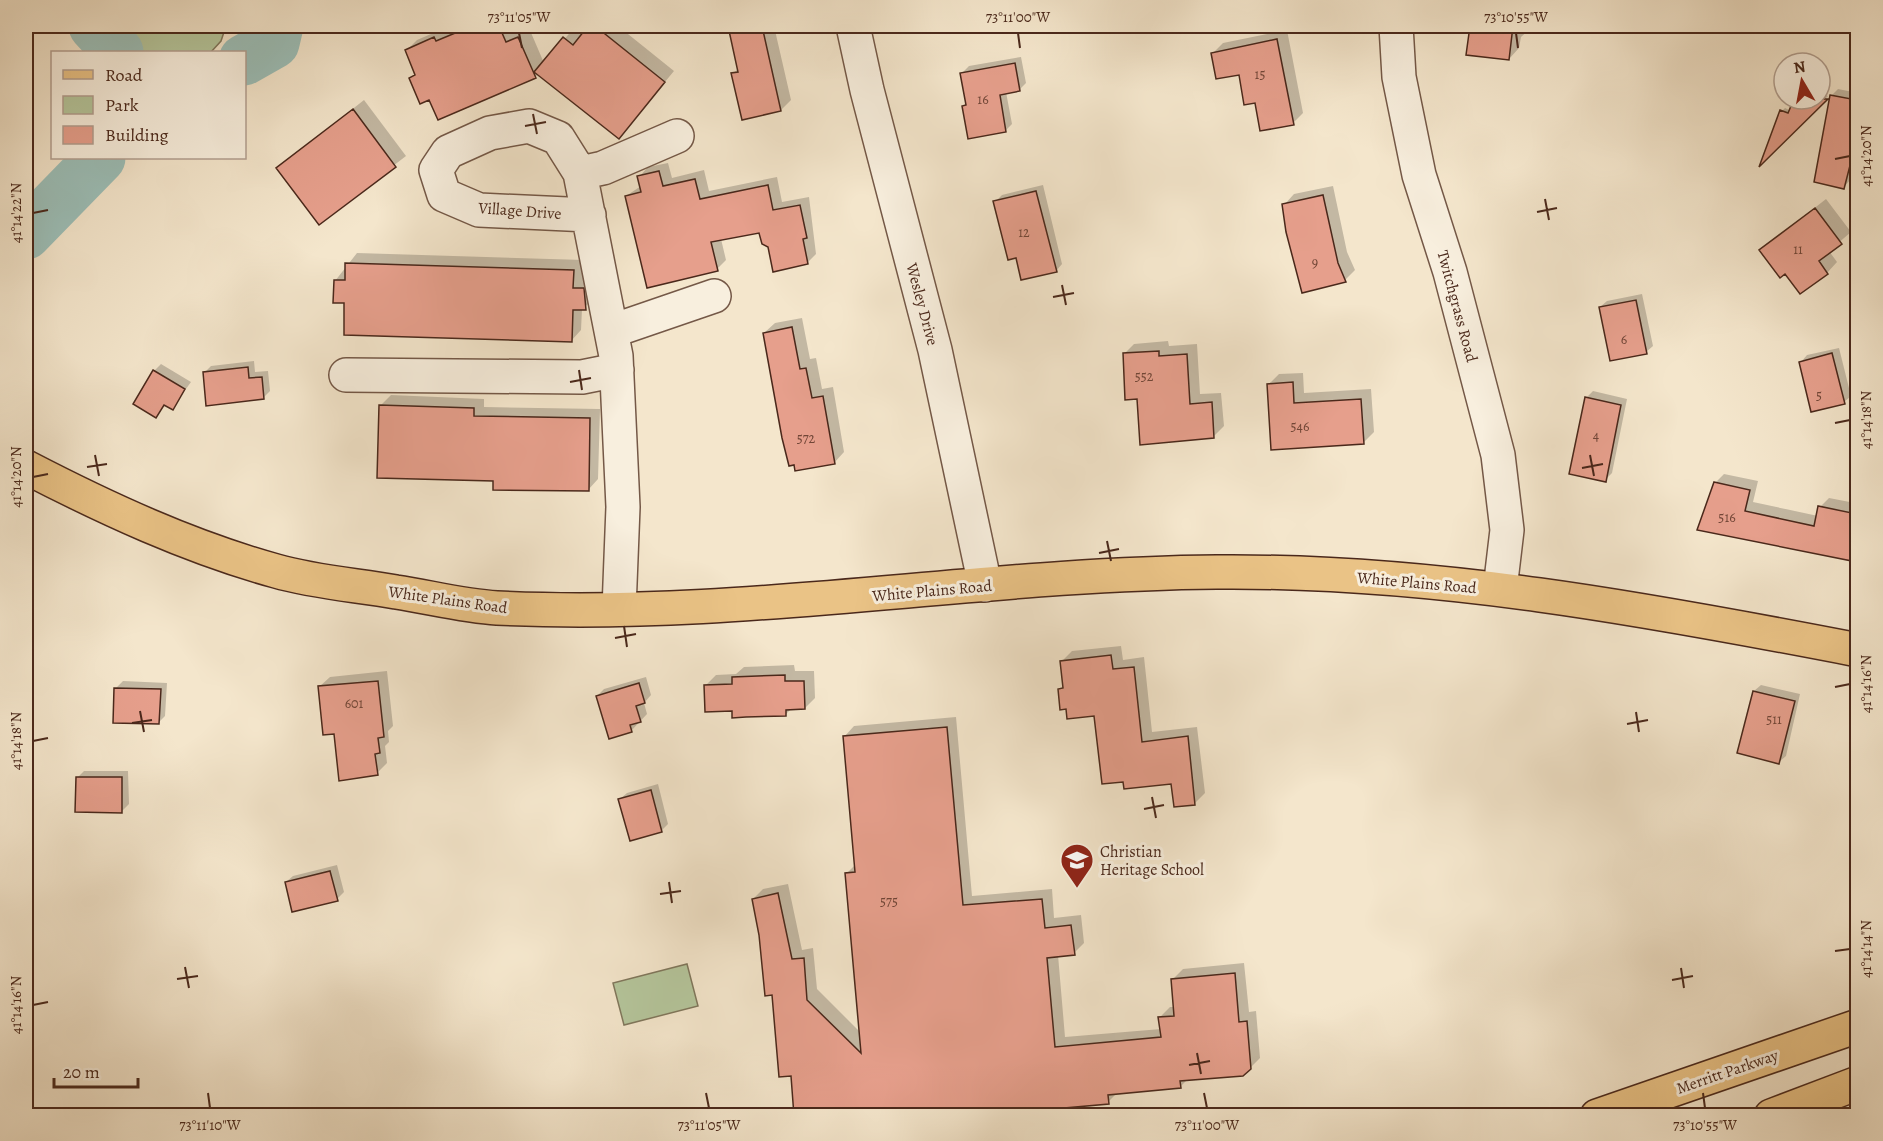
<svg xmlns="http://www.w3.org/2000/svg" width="1883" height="1141" font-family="Alegreya,serif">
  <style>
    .green { fill: #b5c69c; stroke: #80775c; stroke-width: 1.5 }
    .shadow { fill: #0003 }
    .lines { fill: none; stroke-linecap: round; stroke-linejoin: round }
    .river { stroke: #9cbfb8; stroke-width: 51 }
    .building { fill: #e69f8c; stroke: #4a281b; stroke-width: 1.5 }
    .minor-casing { stroke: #745847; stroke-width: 36 }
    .major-casing { stroke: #4a281b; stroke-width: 36 }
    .highway-casing { stroke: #4a281b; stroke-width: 36 }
    .minor { stroke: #f8efde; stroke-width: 33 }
    .major { stroke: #eac386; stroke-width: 33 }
    .highway { stroke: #eac386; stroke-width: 33 }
    .ticks { fill: none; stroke: #4a281b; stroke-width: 2 }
    .labels { text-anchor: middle; stroke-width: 6; stroke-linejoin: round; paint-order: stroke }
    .number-label { font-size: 14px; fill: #714637 }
    .street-label { font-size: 16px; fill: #4a281b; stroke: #f8efde }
    .poi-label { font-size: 16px; fill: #4a281b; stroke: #f8efde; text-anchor: start }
    .neatline { fill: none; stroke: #4a281b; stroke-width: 2 }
    .ticks-label { font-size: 15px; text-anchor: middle; fill: #4a281b }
  </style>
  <rect width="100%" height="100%" fill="#f4e6cc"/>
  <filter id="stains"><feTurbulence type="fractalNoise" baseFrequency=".00333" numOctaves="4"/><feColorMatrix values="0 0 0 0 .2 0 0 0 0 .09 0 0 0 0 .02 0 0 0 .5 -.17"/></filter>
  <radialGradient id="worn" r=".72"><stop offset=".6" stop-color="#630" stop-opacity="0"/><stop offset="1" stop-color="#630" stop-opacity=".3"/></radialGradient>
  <path class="green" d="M118,26H226L221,41L211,52H135Z
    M687,964L698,1006L624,1025L613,983Z"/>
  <path class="shadow" d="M461,26H514L517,33L529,28L544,63L574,28L583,35L590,26H618L674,71L619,137L539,73L535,77L430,98L411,78L416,73L407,50L417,40L445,28L446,32Z
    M729,26H774L791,100L781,110L733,74L739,68Z
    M1471,26H1533L1521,37L1519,48L1509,59L1468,54Z
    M1853,26H1858V31L1852,30Z
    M1287,30L1303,113L1293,123L1256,101L1240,73L1213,53L1223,43Z
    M1021,57L1026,83L1019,90L1006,92L1012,124L1005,131L964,107L967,103L962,73L969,66Z
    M1838,89L1858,93V150L1850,180L1844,187L1831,96Z
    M1820,93L1828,96L1763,161L1782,111L1785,108L1791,111L1795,99H1820Z
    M364,100L406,156L319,223L278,168Z
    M668,163L672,178L704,170L709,191L777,177L782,202L809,197L816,254L807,263L769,246L761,232L721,239L726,260L717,269L626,196L641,186L639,177L648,167Z
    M1043,185L1062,264L1056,271L1017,256L995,202L1002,195Z
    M1333,186L1347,252L1355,270L1345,280L1284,205L1294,194Z
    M1826,199L1851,232L1829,251L1837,262L1827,273L1785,272L1761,250Z
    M357,253L584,260L583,278H593L595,298L582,309L581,330L571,341L346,302L335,281Z
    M1642,294L1653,346L1646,352L1600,307L1607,301Z
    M802,318L810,359L816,358L822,389L833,387L844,452L834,463L764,333L775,323Z
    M1168,341L1169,346L1197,344L1200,394L1221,393L1224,426L1213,437L1138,398L1124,354L1134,344Z
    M1839,348L1851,396L1844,402L1801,362L1807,355Z
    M254,361L255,372L268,371L270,391L263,398L204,373L211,366Z
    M161,364L191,382L172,408L166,404L156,416L154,371Z
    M1303,373L1304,393L1371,389L1374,432L1364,442L1272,449L1268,385L1279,374Z
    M1593,391L1627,399L1612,473L1605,480L1586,398Z
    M391,395L484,399V407L600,409L598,479L588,490L494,480L380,406Z
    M1724,474L1758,481L1753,502L1818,516L1820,507L1829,498L1855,503L1858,500V561L1699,529L1715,483Z
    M1121,646L1123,660L1144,657L1152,732L1197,727L1205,793L1195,803L1172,782L1124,780L1095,714L1067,707L1060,690L1064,685L1062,661L1072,651Z
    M794,665L795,671H814L815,698L805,708L791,709L785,715L733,710L706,685L716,675L736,674L744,667Z
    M387,671L393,726L388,731L389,742L385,746L387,763L377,773L335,732L319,687L330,677Z
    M646,677L651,695L644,703L647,714L631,731L597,696L604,689Z
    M123,681L167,683L165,716L158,723L116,688Z
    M1761,685L1800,694L1786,756L1779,762L1739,752L1754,691Z
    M956,717L972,896L1052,889L1054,918L1081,915L1084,943L1074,953L1058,955L1065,1037L1161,1029L1160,1017L1170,1007H1175L1173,979L1183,969L1244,963L1249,1012L1256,1011L1260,1058L1250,1068L1188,1079L1180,1087L1118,1092L1108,1102L1048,1108L1041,1114L792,1074L753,899L763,889L788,884L802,950L813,948L817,989L860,1032L846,874L856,864L844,737L854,726Z
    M84,771H128L129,804L122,811L77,778Z
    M658,784L668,824L661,831L620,799L627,793Z
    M337,865L344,892L337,899L286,882L293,876Z"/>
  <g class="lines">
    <path class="river" d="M94,26L118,52
      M244,60L274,43L278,26
      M26,234L100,158"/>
  </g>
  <path class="building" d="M472,26H499L506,42L518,37L536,78L438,120L429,100L420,104L409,78L415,75L405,50L434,37L436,41Z
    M588,26H595L665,82L619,139L534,72L563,37L573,45Z
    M728,26H762L781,111L742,120L731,73L738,72Z
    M1470,26H1513L1509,60L1466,55Z
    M1277,39L1294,125L1260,131L1255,103L1244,105L1239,75L1216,79L1211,53Z
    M1015,63L1020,91L1000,95L1006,132L968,139L962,106L966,105L960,73Z
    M1830,95L1857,100V138L1844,189L1814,182Z
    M1794,99H1828L1759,167L1780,110L1788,113Z
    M353,109L396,167L319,225L276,168Z
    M659,171L663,186L695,179L700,199L768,185L773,210L800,205L807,238L803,239L808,264L773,272L768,247L762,244L759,233L711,242L718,271L647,288L625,196L641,192L637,176Z
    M1036,191L1057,272L1021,280L1016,258L1008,260L993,201Z
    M1323,195L1338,263L1346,282L1302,293L1286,232L1282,204Z
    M1815,208L1842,244L1819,261L1828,274L1800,294L1785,274L1780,278L1759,250Z
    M345,263L574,270L573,288H584L586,310H573L572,342L344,335V303H333L334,280H345Z
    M1636,300L1647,354L1610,361L1599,307Z
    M792,327L800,369L806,368L812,398L823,396L835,464L795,471L794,465L789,466L782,438L763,333Z
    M1159,351V356L1187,354L1190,404L1212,402L1214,438L1140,445L1137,399L1125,400L1123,353Z
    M1832,353L1845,404L1811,412L1799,362Z
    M248,367L249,378L262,377L264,399L206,406L203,372Z
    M153,370L185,389L173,410L164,405L156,418L133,404Z
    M1293,382L1294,403L1361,399L1364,444L1271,450L1267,384Z
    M1585,397L1621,405L1606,482L1569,474Z
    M379,405L474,408V416L590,418L589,491L493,490V481L377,478Z
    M1714,482L1750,490L1745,511L1814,526L1818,506L1857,514V562L1697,530Z
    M1111,655L1113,669L1134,667L1142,742L1188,736L1195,805L1174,807L1171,784L1124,789L1123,782L1102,784L1094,716L1067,719L1066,709L1060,710L1058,689L1063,688L1060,661Z
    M785,675V681H804L805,709L786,710V716L746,717L732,718V711L705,712L704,685L732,684V677Z
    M378,681L384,737L378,738L380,753L375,754L378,775L339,781L334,734L323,735L318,686Z
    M639,683L645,703L636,706L641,722L630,725L632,732L609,739L596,696Z
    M114,688L161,689L159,724L113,723Z
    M1753,691L1795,701L1779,764L1737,753Z
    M947,727L963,905L1042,899L1045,928L1071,925L1075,955L1047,958L1055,1047L1161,1037L1158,1017L1174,1016L1171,979L1235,973L1239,1022L1247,1021L1251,1069L1243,1076L1180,1081L1181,1088L1108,1095L1109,1104L1042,1110V1116H794L791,1076L779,1077L772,995L765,996L759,935L752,899L778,893L792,959L804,958L807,1000L861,1053L845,873L855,872L843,736Z
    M76,777H122V813L75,812Z
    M651,790L662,832L630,841L618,799Z
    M330,871L338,901L292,912L285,882Z"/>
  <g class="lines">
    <g class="minor-casing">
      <path id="minor" d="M853,26L867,90L935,350L985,585
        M1396,26L1399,77L1419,175L1450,272L1498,455L1507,530L1500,589
        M580,173L603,168L677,136
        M589,215L479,210L444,195L436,170L448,152L490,133L529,126L558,138L580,173L616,356L623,507L619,609
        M612,331L714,296
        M346,375L582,377L617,370"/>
    </g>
    <g class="major-casing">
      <path id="major" d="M26,467C105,508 189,547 276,571C314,582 356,585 396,592C429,597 464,606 497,608C738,620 977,574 1217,572C1433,570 1646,609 1858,650"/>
    </g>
    <g class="highway-casing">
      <path id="highway" d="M1597,1116L1858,1026
        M1771,1116L1858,1083"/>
    </g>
    <use href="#minor" class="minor"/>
    <use href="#major" class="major"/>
    <use href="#highway" class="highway"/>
  </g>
  <path class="ticks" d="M519,33L522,48M1018,33L1020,48M1516,33L1518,48M533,114L537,134M525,126L546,122M1835,159L1850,156M1545,199L1549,220M1537,212L1557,208M33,213L48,210M1062,285L1066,305M1053,297L1074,293M579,370L582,390M570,382L591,378M1835,423L1850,420M95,455L99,476M1590,455L1594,476M87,467L107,464M1582,468L1603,464M33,477L48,474M1107,541L1111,561M1099,553L1119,549M624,626L627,647M615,638L636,634M1835,687L1850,684M140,711L144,732M1636,712L1639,732M132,723L152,720M1627,724L1648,720M33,741L48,738M1152,797L1156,818M1144,809L1164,805M669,882L672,903M660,894L681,891M1835,951L1850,949M185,967L189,988M1681,968L1684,988M177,979L198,976M1672,980L1693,976M33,1005L48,1002M1197,1053L1201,1074M1189,1065L1210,1061M208,1093L210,1108M706,1093L709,1108M1204,1093L1207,1108M1703,1093L1705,1108"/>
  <defs>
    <g id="school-pin" transform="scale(1.725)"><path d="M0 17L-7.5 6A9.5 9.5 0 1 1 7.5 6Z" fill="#8f2418" stroke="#f8efde"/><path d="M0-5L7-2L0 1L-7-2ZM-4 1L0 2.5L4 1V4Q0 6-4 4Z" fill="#fff"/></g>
  </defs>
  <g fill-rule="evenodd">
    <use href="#school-pin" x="1077" y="860"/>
  </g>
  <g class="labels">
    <g class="number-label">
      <text x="1260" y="79">15</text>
      <text x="983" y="104">16</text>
      <text x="1024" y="237">12</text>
      <text x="1798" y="254">11</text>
      <text x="1315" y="267">9</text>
      <text x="1624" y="344">6</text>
      <text x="1144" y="381">552</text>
      <text x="1819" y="400">5</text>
      <text x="1300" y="431">546</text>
      <text x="1596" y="440">4</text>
      <text x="806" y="443">572</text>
      <text x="1727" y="522">516</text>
      <text x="354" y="708">601</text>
      <text x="1774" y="724">511</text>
      <text x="889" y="906">575</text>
    </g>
    <g class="street-label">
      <text transform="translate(520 210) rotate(4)" y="6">Village Drive</text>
      <text transform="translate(923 304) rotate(75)" y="6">Wesley Drive</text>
      <text transform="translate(1458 306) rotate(75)" y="6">Twitchgrass Road</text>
      <text transform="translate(1417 582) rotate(5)" y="6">White Plains Road</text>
      <text transform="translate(932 590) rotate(-5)" y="6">White Plains Road</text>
      <text transform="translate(448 599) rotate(8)" y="6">White Plains Road</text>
      <text transform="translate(1727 1071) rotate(-19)" y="6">Merritt Parkway</text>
    </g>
    <g class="poi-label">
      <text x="1100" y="857">Christian<tspan x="1100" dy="18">Heritage School</tspan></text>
    </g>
  </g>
  <rect width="1883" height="1141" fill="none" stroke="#f4e6cc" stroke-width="66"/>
  <rect x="51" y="51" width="195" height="108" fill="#f8efde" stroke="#b29f90" stroke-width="1.5"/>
  <rect x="63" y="70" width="30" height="9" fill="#eac386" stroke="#b29f90" stroke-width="1.5"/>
  <text x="105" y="81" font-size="18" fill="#4a281b">Road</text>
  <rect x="63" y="96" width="30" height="18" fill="#b5c69c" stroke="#b29f90" stroke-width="1.5"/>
  <text x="105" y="111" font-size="18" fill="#4a281b">Park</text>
  <rect x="63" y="126" width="30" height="18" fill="#e69f8c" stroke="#b29f90" stroke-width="1.5"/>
  <text x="105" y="141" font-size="18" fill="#4a281b">Building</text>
  <g transform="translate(1802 81) rotate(350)"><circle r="28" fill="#f8efde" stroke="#b29f90" stroke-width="1.5"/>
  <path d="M0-4.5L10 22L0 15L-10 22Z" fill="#8f2418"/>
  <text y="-9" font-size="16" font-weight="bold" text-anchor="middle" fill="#4a281b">N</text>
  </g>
  <path d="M54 1078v9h84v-9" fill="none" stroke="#4a281b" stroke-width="3"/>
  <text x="63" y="1078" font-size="18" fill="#4a281b" stroke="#f8efde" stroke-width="4.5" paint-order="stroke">20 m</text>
  <rect x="33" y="33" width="1817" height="1075" class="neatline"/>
  <g class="ticks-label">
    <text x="519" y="22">73°11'05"W</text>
    <text x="1018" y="22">73°11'00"W</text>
    <text x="1516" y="22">73°10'55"W</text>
    <text transform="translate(1866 156) rotate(-90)" y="5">41°14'20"N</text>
    <text transform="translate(16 213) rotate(-90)" y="5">41°14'22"N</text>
    <text transform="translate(1866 420) rotate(-90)" y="5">41°14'18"N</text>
    <text transform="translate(16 477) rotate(-90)" y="5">41°14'20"N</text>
    <text transform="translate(1866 684) rotate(-90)" y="5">41°14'16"N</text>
    <text transform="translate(16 741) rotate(-90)" y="5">41°14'18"N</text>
    <text transform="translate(1866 949) rotate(-90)" y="5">41°14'14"N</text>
    <text transform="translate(16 1005) rotate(-90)" y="5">41°14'16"N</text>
    <text x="210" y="1130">73°11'10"W</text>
    <text x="709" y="1130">73°11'05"W</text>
    <text x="1207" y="1130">73°11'00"W</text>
    <text x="1705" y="1130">73°10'55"W</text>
  </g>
  <rect width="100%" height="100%" filter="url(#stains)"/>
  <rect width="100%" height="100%" fill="url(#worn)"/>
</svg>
